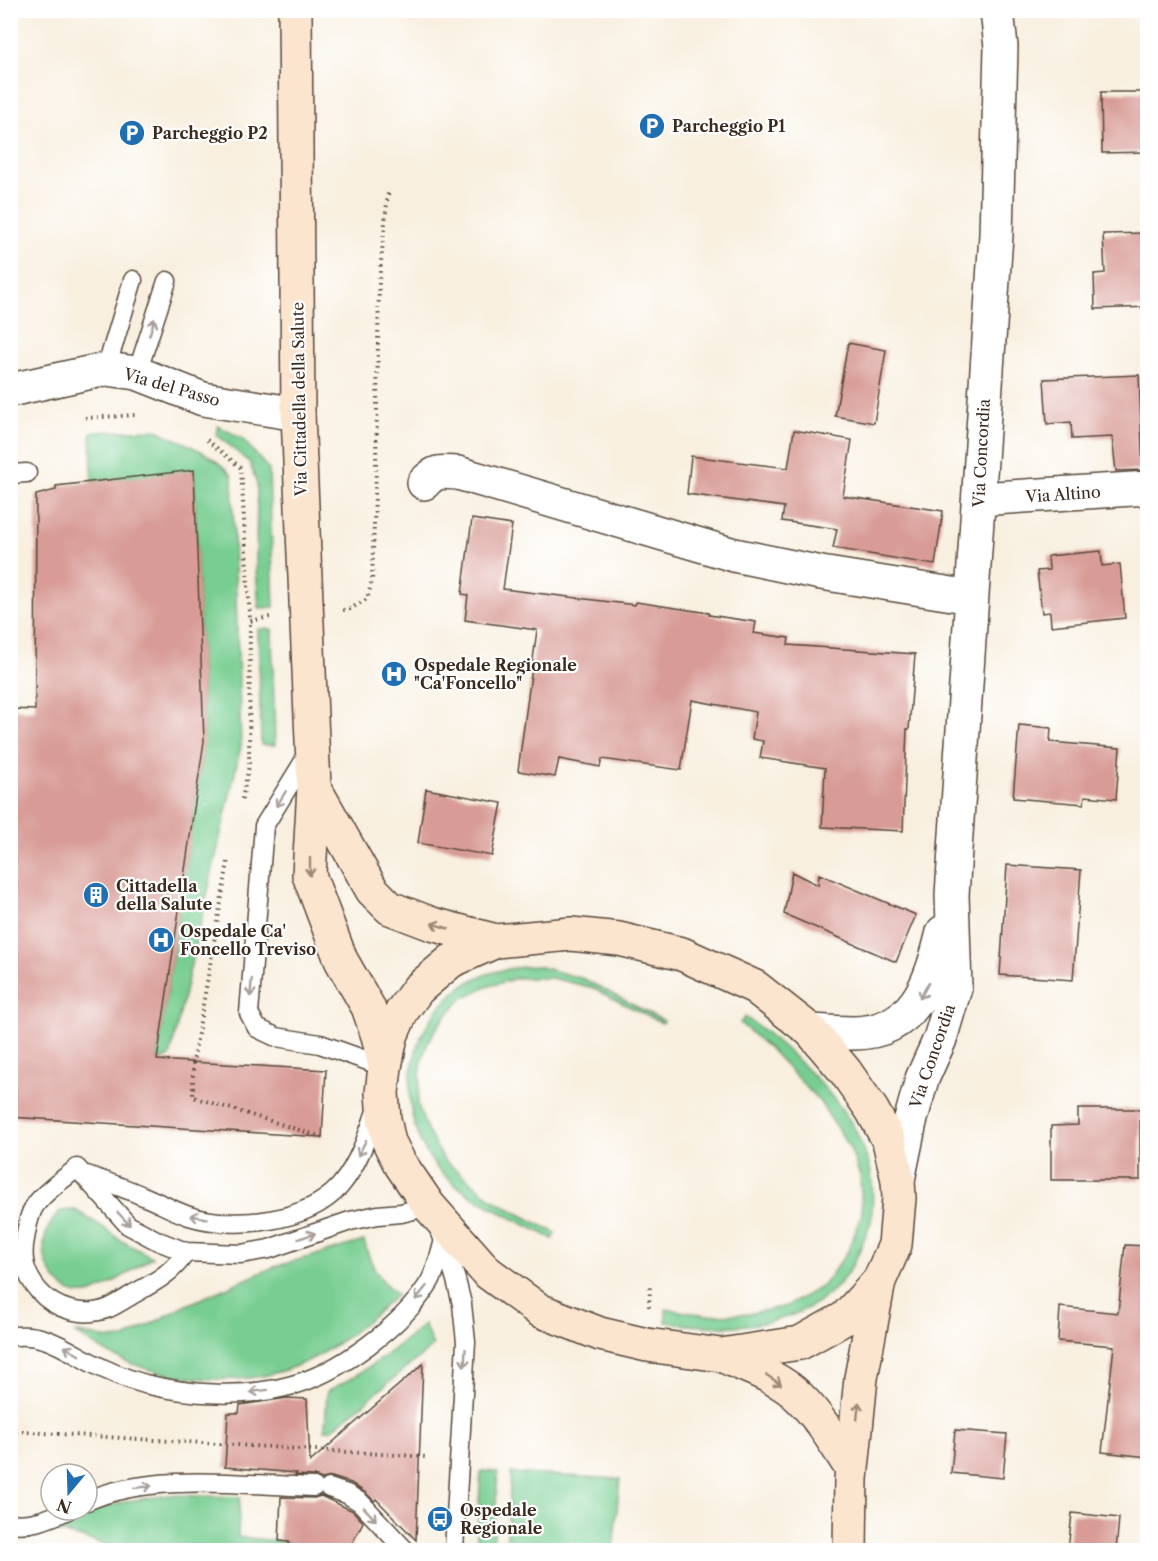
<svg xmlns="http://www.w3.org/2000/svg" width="1158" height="1561" font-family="'Libre Caslon Text',serif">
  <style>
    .green { fill: #78ce92; stroke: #5a7c58; stroke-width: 1.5 }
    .building { fill: #d89b95 }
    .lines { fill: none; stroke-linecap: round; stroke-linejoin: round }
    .lane-casing { stroke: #57483b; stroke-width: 21 }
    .street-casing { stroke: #57483b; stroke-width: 36 }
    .secondary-casing { stroke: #57483b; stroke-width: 36 }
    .path { stroke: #57483b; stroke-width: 4; stroke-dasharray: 1.5 4.5; stroke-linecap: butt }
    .lane { stroke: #fff; stroke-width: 18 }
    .street { stroke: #fff; stroke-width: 33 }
    .secondary { stroke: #fce5cf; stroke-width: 33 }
    .oneway { stroke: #a79f9a }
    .oneway2 { stroke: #9c8876 }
    .labels { text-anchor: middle; stroke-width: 4.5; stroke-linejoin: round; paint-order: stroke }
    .poi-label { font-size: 16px; font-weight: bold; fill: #3b2a1e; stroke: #fff; text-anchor: start }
    .street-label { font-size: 16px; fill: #3b2a1e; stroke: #fff }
  </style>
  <rect width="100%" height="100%" fill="#fff"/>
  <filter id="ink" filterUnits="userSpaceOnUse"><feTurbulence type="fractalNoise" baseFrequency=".0167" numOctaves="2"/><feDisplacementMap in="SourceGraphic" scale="12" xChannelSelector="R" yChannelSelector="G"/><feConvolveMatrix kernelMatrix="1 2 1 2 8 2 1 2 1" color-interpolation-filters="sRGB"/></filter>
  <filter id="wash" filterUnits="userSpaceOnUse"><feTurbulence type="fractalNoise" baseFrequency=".008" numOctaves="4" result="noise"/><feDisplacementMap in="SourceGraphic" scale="24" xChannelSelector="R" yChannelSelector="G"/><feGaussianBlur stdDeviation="1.35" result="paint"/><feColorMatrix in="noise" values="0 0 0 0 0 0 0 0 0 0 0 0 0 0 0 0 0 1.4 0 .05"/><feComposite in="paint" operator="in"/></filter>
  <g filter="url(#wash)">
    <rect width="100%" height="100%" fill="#f8efdf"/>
    <path class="green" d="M218,426L243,439L269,470L274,607L259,608L256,570L257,485L250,463L216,434Z
      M156,430C183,442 213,453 232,476L241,746L170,1057L157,1060L204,741L194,471L92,482L91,432Z
      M258,629H272L275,745H261Z
      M537,966L584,979L664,1021L662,1023L590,987L551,978H517L483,988L463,998L443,1019L427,1043L421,1067L418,1105L427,1130L444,1160L495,1201L556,1233L553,1239C517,1220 458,1196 434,1164C388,1106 410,1008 479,977C498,969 517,967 537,966Z
      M745,1017C782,1042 831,1089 853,1126C858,1134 861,1143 864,1152C866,1157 870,1163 870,1168C873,1182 873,1200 872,1214C872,1224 866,1235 862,1244C833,1327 742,1334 666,1322V1309L708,1315L747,1314L787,1306L823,1286L848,1251L862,1214L860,1176L850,1148L820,1102L774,1053L740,1023Z
      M75,1210L103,1227L120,1240L152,1257C137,1266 103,1292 87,1294C60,1297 43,1268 44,1244C45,1231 52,1220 60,1211Z
      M364,1241C371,1266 377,1277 397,1295C366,1322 334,1351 296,1366C243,1388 174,1381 122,1360C104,1353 90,1342 74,1332L109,1339L125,1338L187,1305L274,1267Z
      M424,1324L433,1346L331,1430H325L327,1391C366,1372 391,1352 424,1324Z
      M481,1471L498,1472L493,1550H476Z
      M511,1473L620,1479L613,1550H506Z
      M169,1495L240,1497L238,1537L289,1542L288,1550H125L53,1530L86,1513L127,1501Z"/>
    <g id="blocks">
      <path class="building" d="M1101,92H1148V152L1102,153Z
        M1148,233V307L1095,309L1094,274L1105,273L1103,234Z
        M848,343L886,350L874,423L835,416Z
        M1139,375L1143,470L1116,471L1112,437L1072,439L1071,422L1047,424L1044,379Z
        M794,430L852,440L843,496L943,511L935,565L833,548L837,529L782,521L784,507L687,494L691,456L788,468Z
        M194,470L204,741L157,1060L326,1070L322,1137L10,1117V709L35,710L36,495L56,490V486Z
        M472,519L512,525L503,589L635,605L636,602L709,613V615L756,622L754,633L789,638L788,645L915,654L909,729H907L903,831L822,827L825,768L760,758L763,741L752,739L756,712L692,700L681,770L602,759L600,767L559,759L555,777L518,771L537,630L465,620L468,595L462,594Z
        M1101,551L1102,566L1120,564L1125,618L1051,626L1050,612L1042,613L1037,571L1049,570L1048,556Z
        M1019,725L1051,728L1050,742L1120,748L1116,799L1085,796L1084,804L1013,798Z
        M426,789L502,803L492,856L418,843Z
        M1007,865L1081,870L1073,980L1000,975Z
        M792,872L818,885L819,874L916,915L896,962L784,914Z
        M1078,1109H1140V1180H1051V1126L1078,1125Z
        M1125,1245L1148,1246V1457L1102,1452L1114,1346L1058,1341L1060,1307L1118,1313Z
        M423,1364L416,1540L376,1499L374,1501L366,1493L351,1483L332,1477L322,1479L314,1476L295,1475L297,1473L225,1467L228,1413H239L240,1405L287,1398L307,1399L310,1462Z
        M955,1430L1007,1434L1003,1478L951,1473Z
        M321,1496L353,1511L363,1522L348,1551H288L289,1542L279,1541L281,1497L314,1498Z
        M1072,1513L1119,1518L1116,1551H1068Z"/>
    </g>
  </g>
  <g filter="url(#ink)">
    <use href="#blocks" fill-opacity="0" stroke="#57483b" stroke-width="1.5"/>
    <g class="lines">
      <g class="lane-casing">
        <path id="lane" d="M106,369L133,280
          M137,373L167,281
          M10,474L27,473
          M309,753L264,826L249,1013L257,1028L276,1037L320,1044L385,1067
          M87,1175C106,1182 125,1188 143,1196C158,1202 174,1211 189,1216C234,1230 307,1223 340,1186C358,1165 368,1135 377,1108
          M186,1252C173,1272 157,1281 137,1292C128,1297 118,1304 109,1308C84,1318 55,1310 38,1290C25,1274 21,1259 25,1239C27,1227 29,1213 36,1204C46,1190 64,1179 77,1168L128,1225L158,1241L186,1252L241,1254L269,1249L350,1221L378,1215L401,1213L429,1206L444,1240L456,1280L462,1304L466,1342L454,1550
          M10,1337C42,1331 64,1348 90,1362C107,1371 127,1379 145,1384C190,1395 244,1398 289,1386C338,1374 403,1325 429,1283C437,1270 440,1254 444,1240
          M329,1488L347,1494L360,1502L405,1550
          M87,1501C149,1472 247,1485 314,1487
          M10,1523C32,1526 48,1519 68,1510"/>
      </g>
      <g class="street-casing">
        <path id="street" d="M10,390L106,369L137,373L203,399L298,414
          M424,483C436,470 441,472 458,473L734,555L821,573L971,597
          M979,499L1148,488
          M811,1031C825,1032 839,1033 853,1033C915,1033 931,982 943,932
          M898,1180L910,1122L922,1079L940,1039L955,988L952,895L996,235L1001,47L997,10"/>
      </g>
      <g class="secondary-casing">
        <path id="secondary" d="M295,10L298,414L314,787L309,875L341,960L368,1007L378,1036L384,1062
          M314,787L372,890L390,908L432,924L496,941
          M571,934L619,939L682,954L755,987L811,1031L845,1071L872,1110L889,1141L898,1180L899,1198L895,1245L879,1281L845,1318L800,1343L721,1355L647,1345L600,1334L539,1310L487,1272L429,1206L399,1162L389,1142L384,1119L382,1093L385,1067L391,1036L402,1011L418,989L451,961L496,941Z
          M721,1355C747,1367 779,1377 799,1397C820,1417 836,1445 852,1469
          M850,1550L851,1479L861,1378L879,1281"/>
      </g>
      <path class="path" d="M85,418L136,415
        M207,440L241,468L250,621L270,617
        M343,610L350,609L367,599L372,581L376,467L379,281L388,193
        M242,799L249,766L250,621
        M228,862L193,1062V1097L322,1137
        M649,1307L650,1284
        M10,1431L429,1457"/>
      <use href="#lane" class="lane"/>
      <use href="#street" class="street"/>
      <use href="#secondary" class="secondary"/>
    </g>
    <defs><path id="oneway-shaft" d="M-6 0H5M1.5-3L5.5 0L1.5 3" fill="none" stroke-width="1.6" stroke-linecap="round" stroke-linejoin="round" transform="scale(1.5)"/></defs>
    <g class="oneway">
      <use href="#oneway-shaft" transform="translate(152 327) rotate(-72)"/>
      <use href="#oneway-shaft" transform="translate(281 799) rotate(122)"/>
      <use href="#oneway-shaft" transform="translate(251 988) rotate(95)"/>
      <use href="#oneway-shaft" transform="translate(924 991) rotate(118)"/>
      <use href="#oneway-shaft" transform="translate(362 1148) rotate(117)"/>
      <use href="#oneway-shaft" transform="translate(199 1217) rotate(-169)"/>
      <use href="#oneway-shaft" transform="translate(124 1219) rotate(46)"/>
      <use href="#oneway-shaft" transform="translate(307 1236) rotate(-19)"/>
      <use href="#oneway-shaft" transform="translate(421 1293) rotate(129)"/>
      <use href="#oneway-shaft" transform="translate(72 1351) rotate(-150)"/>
      <use href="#oneway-shaft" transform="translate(465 1358) rotate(93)"/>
      <use href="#oneway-shaft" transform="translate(259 1391) rotate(173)"/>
      <use href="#oneway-shaft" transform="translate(143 1487) rotate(-7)"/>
      <use href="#oneway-shaft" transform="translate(370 1514) rotate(47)"/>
    </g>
    <g class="oneway2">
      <use href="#oneway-shaft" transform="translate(310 867) rotate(90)"/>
      <use href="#oneway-shaft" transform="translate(440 926) rotate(-164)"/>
      <use href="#oneway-shaft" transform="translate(774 1380) rotate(33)"/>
      <use href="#oneway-shaft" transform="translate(858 1411) rotate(-84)"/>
    </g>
  </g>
  <defs>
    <g id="parking-disc" transform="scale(1.35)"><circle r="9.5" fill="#1f6fb2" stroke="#fff"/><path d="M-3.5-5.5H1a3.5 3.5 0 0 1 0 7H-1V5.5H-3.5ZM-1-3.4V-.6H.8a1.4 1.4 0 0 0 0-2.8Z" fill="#fff"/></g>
    <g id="hospital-disc" transform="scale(1.35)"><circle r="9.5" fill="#1f6fb2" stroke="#fff"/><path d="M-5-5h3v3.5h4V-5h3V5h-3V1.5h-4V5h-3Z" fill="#fff"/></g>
    <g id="building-disc" transform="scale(1.35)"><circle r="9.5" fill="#1f6fb2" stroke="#fff"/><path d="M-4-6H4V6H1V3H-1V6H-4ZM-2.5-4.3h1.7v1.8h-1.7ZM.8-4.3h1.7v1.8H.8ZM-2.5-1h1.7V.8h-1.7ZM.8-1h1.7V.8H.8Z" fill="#fff"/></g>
    <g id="bus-disc" transform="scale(1.35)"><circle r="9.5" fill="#1f6fb2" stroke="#fff"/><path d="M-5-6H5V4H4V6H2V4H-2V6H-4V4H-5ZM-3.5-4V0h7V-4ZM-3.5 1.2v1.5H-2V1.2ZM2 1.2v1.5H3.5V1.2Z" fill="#fff"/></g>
  </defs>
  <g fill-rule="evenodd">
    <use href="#parking-disc" x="652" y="126"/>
    <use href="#parking-disc" x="132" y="133"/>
    <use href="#hospital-disc" x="394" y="674"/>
    <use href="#building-disc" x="96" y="895"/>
    <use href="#hospital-disc" x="161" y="940"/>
    <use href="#bus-disc" x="440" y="1519"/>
  </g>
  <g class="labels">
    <g class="poi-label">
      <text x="672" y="132">Parcheggio P1</text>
      <text x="152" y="139">Parcheggio P2</text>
      <text x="414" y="671">Ospedale Regionale<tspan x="414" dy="18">"Ca'Foncello"</tspan></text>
      <text x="116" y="892">Cittadella<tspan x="116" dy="18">della Salute</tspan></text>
      <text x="180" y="937">Ospedale Ca'<tspan x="180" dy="18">Foncello Treviso</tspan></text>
      <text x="460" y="1516">Ospedale<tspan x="460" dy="18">Regionale</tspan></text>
    </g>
    <g class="street-label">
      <text transform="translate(172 387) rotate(16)" y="6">Via del Passo</text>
      <text transform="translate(299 399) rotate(-91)" y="6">Via Cittadella della Salute</text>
      <text transform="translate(981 453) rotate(-87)" y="6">Via Concordia</text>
      <text transform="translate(1063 494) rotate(-4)" y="6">Via Altino</text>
      <text transform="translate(932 1056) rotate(-71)" y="6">Via Concordia</text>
    </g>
  </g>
  <rect width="1158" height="1561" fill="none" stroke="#fff" stroke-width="36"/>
  <g transform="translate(69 1492) rotate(199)"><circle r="28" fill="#ffffff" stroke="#b1aaa5" stroke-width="1.5"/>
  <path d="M0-4.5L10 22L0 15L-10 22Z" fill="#1f6fb2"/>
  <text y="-9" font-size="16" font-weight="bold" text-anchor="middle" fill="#3b2a1e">N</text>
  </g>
</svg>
